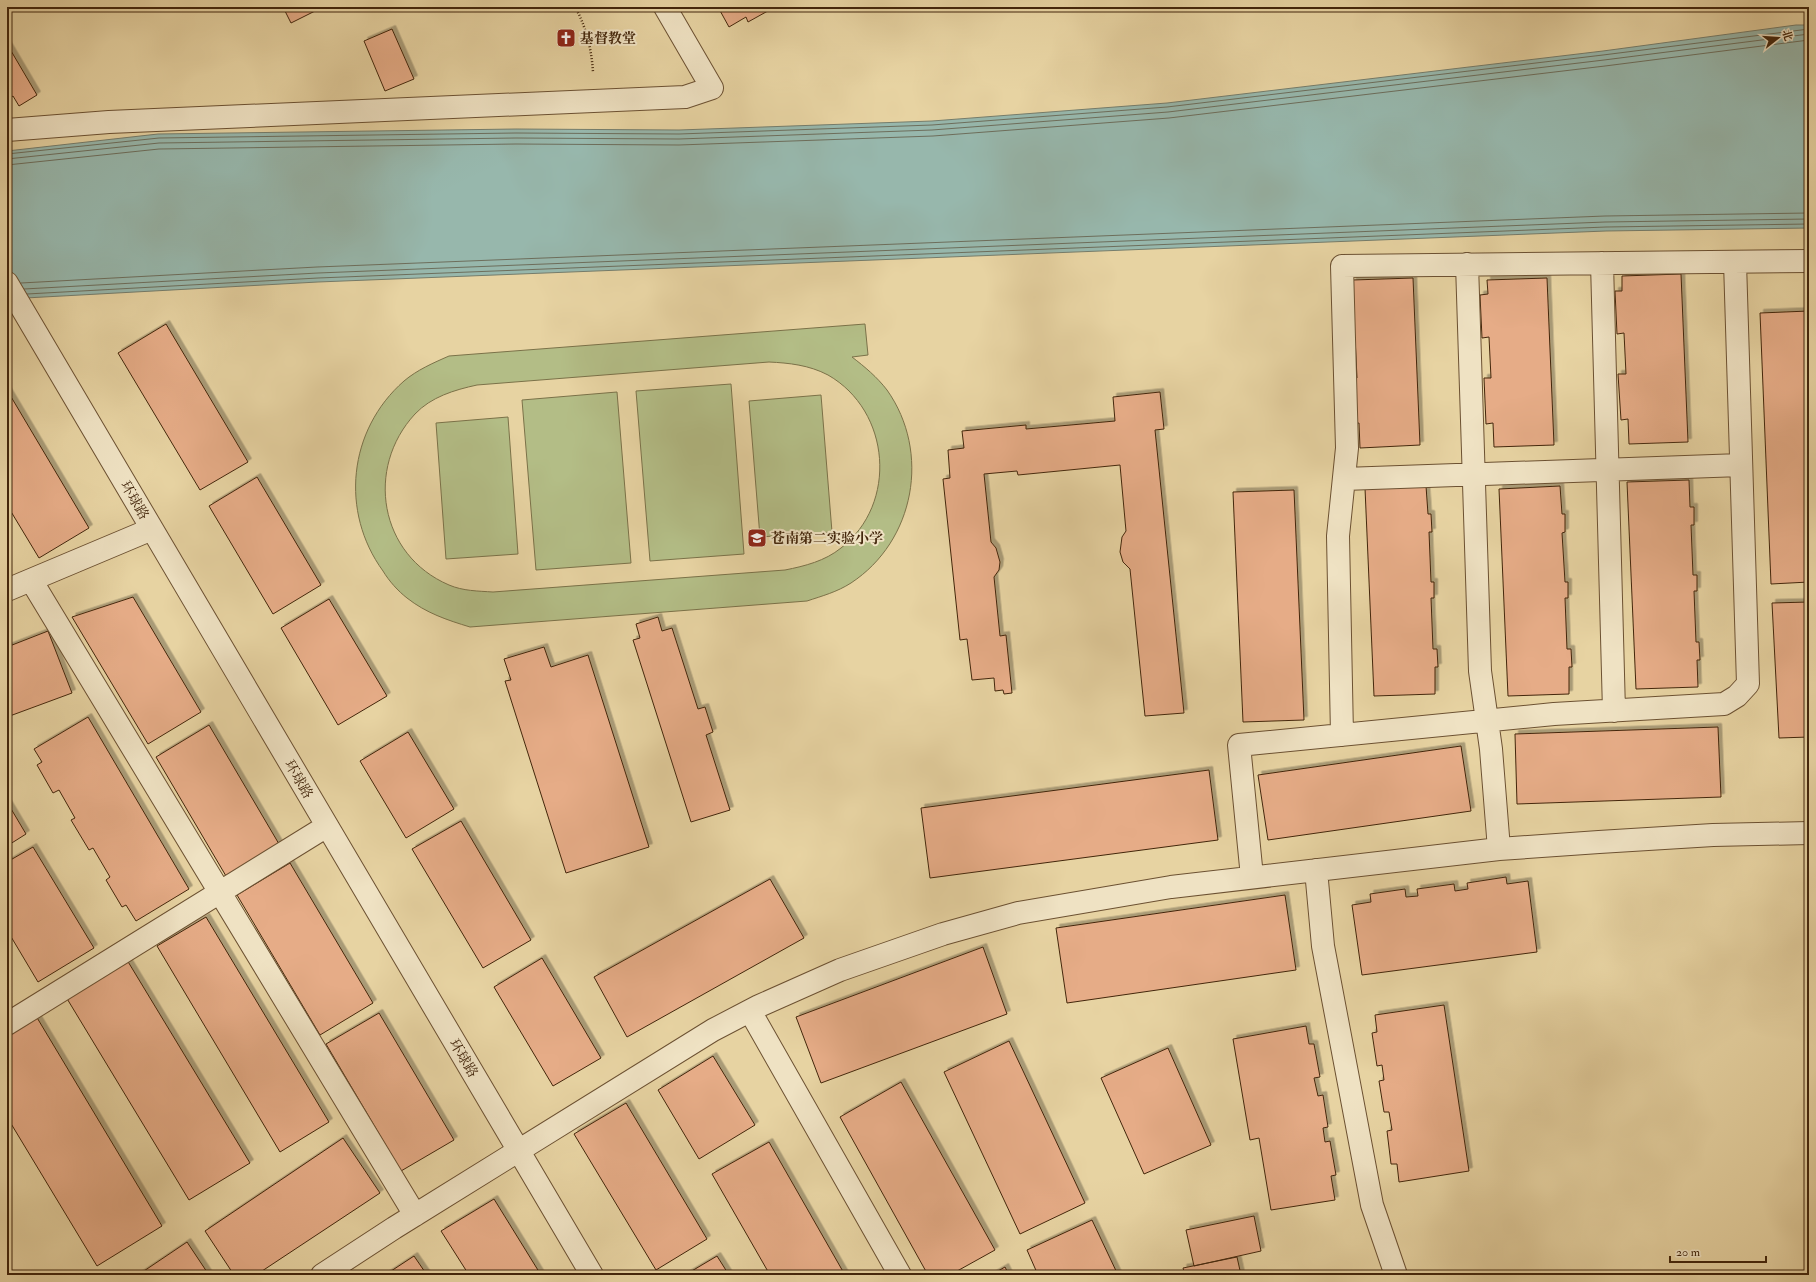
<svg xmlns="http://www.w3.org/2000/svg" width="1816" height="1282" font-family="'IM FELL Double Pica','Noto Serif SC',serif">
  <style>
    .green { fill: #b3bd86; stroke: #7b7249; fill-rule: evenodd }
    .water { fill: #97b7ac; stroke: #757d6c }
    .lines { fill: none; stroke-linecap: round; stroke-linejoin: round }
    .shore { stroke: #6d6e5c; stroke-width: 1 }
    .building { fill: #e6ac87; stroke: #43260c; filter: url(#shadow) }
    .minor-casing { stroke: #6c5132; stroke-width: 24 }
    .path { stroke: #43260c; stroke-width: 2.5; stroke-dasharray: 1 2; stroke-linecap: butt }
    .minor { stroke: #efe2c3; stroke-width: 22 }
    .labels { text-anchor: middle; stroke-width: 4; stroke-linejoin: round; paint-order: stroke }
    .poi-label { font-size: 14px; font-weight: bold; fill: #43260c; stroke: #efe2c3; text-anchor: start }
    .street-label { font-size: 14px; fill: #43260c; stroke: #efe2c3 }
  </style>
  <defs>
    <filter id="shadow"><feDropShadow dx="3.5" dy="-3.5" stdDeviation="0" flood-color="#0004"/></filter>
  </defs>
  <rect width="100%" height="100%" fill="#e7d3a2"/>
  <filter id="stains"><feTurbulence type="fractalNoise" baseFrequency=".005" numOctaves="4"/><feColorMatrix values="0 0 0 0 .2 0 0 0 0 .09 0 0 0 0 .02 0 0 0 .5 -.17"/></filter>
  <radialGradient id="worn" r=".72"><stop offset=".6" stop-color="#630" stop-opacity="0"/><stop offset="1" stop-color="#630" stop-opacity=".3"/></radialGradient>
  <path class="green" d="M865,324L868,355L852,357C865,367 877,377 887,390C931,452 915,541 851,583C837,592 822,596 807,601L470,627C447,620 426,613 407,598C398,591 389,581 383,571C340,512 348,430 404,381C417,370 433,363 449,356ZM769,362C789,363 809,365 828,375C891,411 898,504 841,548C825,561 805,566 785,570L493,592C478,591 463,591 449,585C379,555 365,468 415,414C431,397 454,390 477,385Z
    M731,384L744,554L650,561L636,391Z
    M617,392L631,563L536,570L522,400Z
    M821,395L832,532L760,537L749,401Z
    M508,417L518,554L446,559L436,423Z"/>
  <path class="water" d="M1796,25H1809V228L1606,231L318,282L7,299V151L158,134L516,129L679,130L932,121L1167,103L1603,51Z"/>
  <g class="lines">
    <path class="shore" d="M7,154L159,138L516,133L679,134L932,125L1167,107L1603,55L1809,29
      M7,159L159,143L516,138L679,139L932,130L1168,112L1604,60L1809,34
      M7,165L159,149L516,144L679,145L933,136L1169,118L1605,66L1809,40
      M21,283L317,267L1605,216L1809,213
      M24,289L318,273L1605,222L1809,219
      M27,294L318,278L1606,227L1809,224"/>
  </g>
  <path class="building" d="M283,7H323L291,23Z
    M718,7H775L748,22L746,17L729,27Z
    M392,29L414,79L385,91L364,41Z
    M7,44L37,95L19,106L13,96L7,100Z
    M1681,274L1688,442L1629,444L1628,419L1621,420L1618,374H1626L1624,333L1617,334L1615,291H1622V276Z
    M1413,278L1420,445L1360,448L1359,423L1352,424L1349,378H1357L1355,337L1348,338L1353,280Z
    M1547,278L1554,445L1494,447L1493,423L1486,424L1484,378H1491L1489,337L1482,338L1480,295L1488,294L1487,280Z
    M1809,311V582L1771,584L1760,313Z
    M166,324L248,462L200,490L118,353Z
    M7,390L89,528L39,558L7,505Z
    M1160,392L1164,429L1155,430L1184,713L1145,716L1130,569L1123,562L1120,552L1122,537L1126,531L1120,465L1018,475L1017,471L984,474L991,542L996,548L1000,562L999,570L994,577L1000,636L1006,635L1012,693L1004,694L1003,690L995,691L994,678L972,680L967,639L960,640L943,479L950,478L948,450L964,448L962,431L1026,425V429L1115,421L1113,397Z
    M257,477L321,585L273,614L209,506Z
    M1689,480L1690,507H1694V525H1691L1693,575H1697V591H1694L1696,642H1699L1700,660H1697L1698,687L1636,689L1627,482Z
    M1426,486L1428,514H1431L1432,532H1429L1431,582H1434V598H1431L1433,649H1437L1438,667H1435V694L1374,696L1365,488Z
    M1560,486L1562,514H1565V532L1562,533L1565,582H1568V598H1565L1567,649H1571L1572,667H1569V694L1508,696L1499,489Z
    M1294,490L1304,720L1243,722L1233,492Z
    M133,597L201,712L148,744L72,617Z
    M329,599L387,696L338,725L281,628Z
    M1809,602V737L1779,738L1772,603Z
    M658,617L662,631L672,628L698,709L705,707L713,732L706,735L730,810L691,822L633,640L640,638L636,624Z
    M48,631L72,693L7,717V647Z
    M544,647L551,667L588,655L649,847L566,873L505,681L511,680L504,659Z
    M88,717L189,889L136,921L126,905L122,907L106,880L110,877L93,848L89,850L71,820L75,818L59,790L53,793L37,765L42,762L34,749Z
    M209,725L279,844L226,876L156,757Z
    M1718,727L1721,797L1517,804L1515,734Z
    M408,732L454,809L406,838L360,761Z
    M1461,746L1471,811L1268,840L1258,775Z
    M1209,770L1218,840L930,878L921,808Z
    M7,802L26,834L7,846Z
    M461,821L531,940L483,968L412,849Z
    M33,847L94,948L38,982L7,930V862Z
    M290,863L373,1003L320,1035L237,895Z
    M1506,877L1507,884L1528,881L1537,952L1362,975L1352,905L1371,902L1370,894L1405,889L1406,897L1418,896L1417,889L1454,884L1455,891L1468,889L1467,883Z
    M770,879L804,938L627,1037L594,977Z
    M1285,895L1296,970L1067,1003L1056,928Z
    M206,917L329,1122L280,1152L157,946Z
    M983,947L1007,1014L821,1083L796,1017Z
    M542,958L601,1058L553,1086L494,987Z
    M127,960L250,1163L189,1200L66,997Z
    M1444,1005L1469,1171L1399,1182L1397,1164H1391L1387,1131L1392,1130L1389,1112H1384L1379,1081L1384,1080L1382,1065L1377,1066L1372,1033L1377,1032L1375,1015Z
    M379,1013L454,1140L401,1171L326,1044Z
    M36,1016L162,1226L97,1266L7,1117V1033Z
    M1306,1026L1309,1044H1314L1320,1077L1314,1078L1318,1096L1323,1095L1328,1127L1323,1128L1325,1142L1330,1141L1336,1175L1331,1176L1335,1200L1271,1210L1259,1138L1250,1140L1233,1039Z
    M1009,1041L1085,1203L1020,1234L944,1072Z
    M1168,1048L1211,1145L1144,1174L1101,1078Z
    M713,1056L755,1125L699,1159L658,1090Z
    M901,1082L995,1250L950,1275H928L840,1117Z
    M626,1103L707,1239L656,1270L574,1134Z
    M343,1138L380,1193L256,1275H234L205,1231Z
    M769,1142L845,1275H770L712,1174Z
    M494,1199L541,1275H469L441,1231Z
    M1254,1216L1261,1251L1194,1266L1186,1230Z
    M1092,1220L1118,1275H1038L1027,1250Z
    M187,1242L209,1275H138Z
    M414,1256L427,1275H385Z
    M717,1256L729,1275H685Z
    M1237,1257L1241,1275H1185L1183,1268Z
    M1005,1267L1009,1275H991Z"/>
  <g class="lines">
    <g class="minor-casing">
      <path id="minor" d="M7,130L109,122L685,97L712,88L665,7
        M1602,263L1614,711
        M1467,264L1480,671L1491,749L1499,849
        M7,283L592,1275
        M1344,479L1741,465
        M31,580L415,1215
        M7,590L152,529
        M1342,735L1338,536L1347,448L1342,266L1809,261
        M1316,870L1323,946L1372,1205L1396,1275
        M1252,877L1239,745L1554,714L1724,704L1737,696L1748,684L1735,262
        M750,1011L900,1275
        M7,1024L327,826
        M322,1275L394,1228L713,1030L759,1006L840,970L943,934L1018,913L1171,887L1499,849L1599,842L1713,835L1809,833"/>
    </g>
    <path class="path" d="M575,7C586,26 592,51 593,73"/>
    <use href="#minor" class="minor"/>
  </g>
  <defs>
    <g id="church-square" transform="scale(1)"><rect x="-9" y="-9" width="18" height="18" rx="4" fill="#8f2418" stroke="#efe2c3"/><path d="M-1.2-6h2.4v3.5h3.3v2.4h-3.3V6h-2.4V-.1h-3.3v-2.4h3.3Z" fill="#fff"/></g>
    <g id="school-square" transform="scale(1)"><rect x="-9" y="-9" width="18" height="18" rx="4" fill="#8f2418" stroke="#efe2c3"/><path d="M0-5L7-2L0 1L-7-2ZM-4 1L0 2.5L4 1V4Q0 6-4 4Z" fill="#fff"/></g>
  </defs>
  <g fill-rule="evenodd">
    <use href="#church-square" x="566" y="38"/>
    <use href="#school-square" x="757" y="538"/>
  </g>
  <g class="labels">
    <g class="poi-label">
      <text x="580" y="43">基督教堂</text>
      <text x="771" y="543">苍南第二实验小学</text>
    </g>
    <g class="street-label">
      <text transform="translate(135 500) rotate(60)" y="5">环球路</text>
      <text transform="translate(299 779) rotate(60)" y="5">环球路</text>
      <text transform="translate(464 1058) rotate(59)" y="5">环球路</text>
    </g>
  </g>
  <rect width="1816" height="1282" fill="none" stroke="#e7d3a2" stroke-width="24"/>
  <rect x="8" y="8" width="1800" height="1266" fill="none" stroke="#43260c" stroke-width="2"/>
  <rect x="12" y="12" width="1792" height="1258" fill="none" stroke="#43260c"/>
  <g transform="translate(1778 38) rotate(73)" stroke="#efe2c3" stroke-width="3" paint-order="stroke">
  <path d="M0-3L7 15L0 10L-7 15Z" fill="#43260c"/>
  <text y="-6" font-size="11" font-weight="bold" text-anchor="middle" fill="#43260c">北</text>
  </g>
  <path d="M1670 1256v6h96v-6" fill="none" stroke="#43260c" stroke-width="2"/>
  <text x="1676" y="1256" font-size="12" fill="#43260c" stroke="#efe2c3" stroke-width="3" paint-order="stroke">20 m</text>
  <rect width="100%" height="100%" filter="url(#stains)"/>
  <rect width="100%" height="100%" fill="url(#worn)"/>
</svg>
